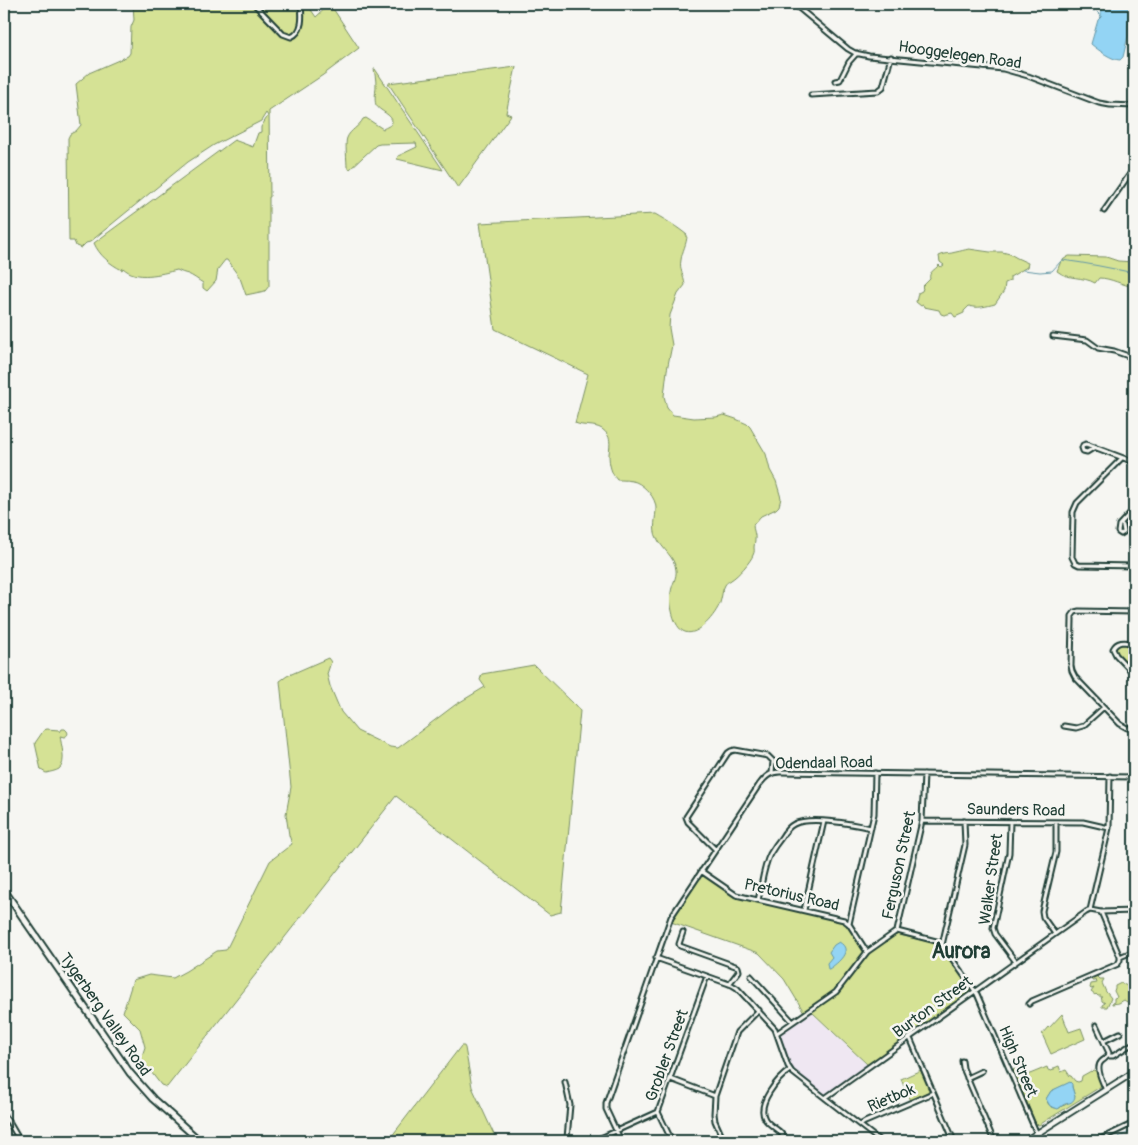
<svg xmlns="http://www.w3.org/2000/svg" width="1138" height="1145" font-family="Pangolin,sans-serif">
  <style>
    .built { fill: #efe7f2 }
    .green { fill: #d5e295; stroke: #7a9064; fill-rule: evenodd }
    .water { fill: #93d4f4; stroke: #6598a7 }
    .lines { fill: none; stroke-linecap: round; stroke-linejoin: round }
    .stream { stroke: #6598a7; stroke-width: 1 }
    .street-casing { stroke: #1f3d34; stroke-width: 7 }
    .secondary-casing { stroke: #1f3d34; stroke-width: 8 }
    .primary-casing { stroke: #1f3d34; stroke-width: 9 }
    .street { stroke: #f6f6f2; stroke-width: 3 }
    .secondary { stroke: #f6f6f2; stroke-width: 4.5 }
    .primary { stroke: #f6f6f2; stroke-width: 5 }
    .labels { text-anchor: middle; stroke-width: 5; stroke-linejoin: round; paint-order: stroke }
    .street-label { font-size: 16px; fill: #1f3d34; stroke: #f6f6f2 }
    .district-label { font-size: 21px; font-weight: bold; fill: #1f3d34; stroke: #f6f6f2 }
  </style>
  <rect width="100%" height="100%" fill="#f6f6f2"/>
  <filter id="ink" filterUnits="userSpaceOnUse"><feTurbulence type="fractalNoise" baseFrequency=".02" numOctaves="2"/><feDisplacementMap in="SourceGraphic" scale="10" xChannelSelector="R" yChannelSelector="G"/><feConvolveMatrix kernelMatrix="1 2 1 2 8 2 1 2 1" color-interpolation-filters="sRGB"/></filter>
  <g filter="url(#ink)">
    <path class="built" d="M811,1012L867,1065L826,1094H824L793,1070L780,1036L781,1033Z"/>
    <path class="green" d="M133,4H307L316,17L330,4L359,48L323,75L269,111L270,197H269V286L265,291L246,295L240,278L227,260H225L218,269L216,281L207,291L203,288V283C198,280 193,276 188,274C184,273 181,272 177,270C160,274 137,281 123,268L122,270C110,264 99,255 94,243L234,140L253,147L258,133L261,132V127L268,116L266,113L261,121L214,145L188,162L90,242L86,243L81,248L76,246L74,241H69L68,138L70,134L76,131L81,125L76,84L89,73L128,56L130,53L131,27L134,20Z
      M516,67L506,113L511,115L458,188L388,83Z
      M374,69H375L443,170L397,159L398,156L417,147L416,143L380,144L376,145L350,169L347,167C347,163 345,141 347,138C350,130 359,127 363,119L366,118L383,129C386,127 391,126 392,122C393,115 379,111 376,105C374,99 376,91 376,85C376,80 375,74 374,69Z
      M655,214C667,221 676,226 687,235C687,244 682,251 681,260C679,269 684,276 685,285L678,294L670,315L669,328L672,345L667,370L664,396L667,408L673,415L694,418L716,417L724,415L736,419L747,424L750,427L766,454L770,470L776,481L781,498L779,506L776,509L761,516L753,525C753,530 756,535 755,540C755,542 754,545 754,547C754,550 755,551 753,555C751,561 738,576 731,580C727,583 728,581 725,585C722,590 722,597 720,603C716,614 698,637 685,632C673,628 669,602 671,592C672,584 677,578 676,570C675,557 662,549 657,538C652,529 656,518 656,508C656,498 645,486 636,482C630,480 623,480 617,480C611,473 609,464 609,454C610,444 612,436 602,429C594,424 584,427 575,423L588,374L495,329L480,223Z
      M969,249L990,252H1002L1010,254L1017,258L1028,263L1027,267L1010,277V281L1005,283L1004,291L995,304C987,306 977,309 969,306L964,311V313L955,317L952,313L944,315L941,314L939,310L924,307L923,305L921,306L916,302L918,293L922,291L923,288L922,287L930,279C928,272 935,270 939,265L941,267L944,265L940,262L939,256C944,253 950,254 956,252C961,251 964,250 969,249Z
      M1069,256L1106,257L1118,261L1134,262V287C1122,285 1111,278 1099,278L1095,283C1083,276 1068,280 1057,271L1061,261Z
      M1120,644H1134V672L1115,652V650L1116,646Z
      M328,658L331,662L327,674L330,686L341,712L357,731L390,747L398,748L455,705L485,687L480,680L482,674L534,665L575,705L580,711L561,912L550,915L396,796L167,1087L161,1085L141,1059L145,1047L140,1029L123,1012L133,980L149,975L173,978L186,971L217,951L226,950L270,861L292,844L289,835L286,814L291,787L280,681L287,676Z
      M47,729L59,730L60,732L62,729H65L67,731C69,734 67,736 64,737L60,736C61,744 67,763 59,769C56,771 50,772 46,773L41,770L35,743L44,730Z
      M701,876H705L735,896L844,921L864,952L837,988L804,1012L784,979L759,953L671,922L675,913Z
      M896,934L938,944L942,947L970,987L971,991L868,1065L812,1012L813,1010L840,991L869,953Z
      M1094,976H1097L1100,979H1104L1102,983L1106,992L1107,993L1111,998L1107,1007H1102V1005L1105,1003L1102,1001L1101,996H1098L1096,994L1095,995L1091,992L1094,988L1091,989L1090,988L1091,984L1097,983L1096,980L1094,981H1092V978Z
      M1121,983L1129,987L1132,992L1134,993V996L1127,1002L1124,1000L1119,1003L1112,1004V1003L1114,1002V998L1117,997L1114,991L1115,988V986Z
      M1062,1014L1069,1032L1081,1028L1085,1039L1051,1054L1042,1034L1048,1027L1049,1028Z
      M461,1046H464L465,1048L472,1087L497,1141H388Z
      M1059,1066L1061,1072L1066,1070L1070,1076H1071L1075,1081L1078,1082L1081,1081L1082,1076L1091,1071V1072L1093,1070L1096,1071L1101,1083L1100,1087L1039,1125L1036,1124L1013,1070L1020,1067L1025,1076L1047,1067L1048,1070L1051,1071L1054,1070V1068ZM1069,1083H1071L1075,1097L1065,1105L1062,1106L1060,1108C1053,1109 1048,1106 1046,1099L1051,1091Z
      M921,1070L929,1088V1091L910,1101L901,1079Z"/>
    <path class="water" d="M1101,4H1134L1133,12L1128,25V36L1123,57L1120,60C1112,60 1098,50 1091,44L1098,20L1101,17Z
      M839,942C854,950 838,963 829,969H828L827,963L832,957L829,952L834,945Z
      M1070,1082L1072,1084V1087L1075,1097C1072,1105 1068,1102 1063,1105C1061,1106 1060,1108 1058,1109L1050,1106L1046,1099L1051,1091Z"/>
    <g class="lines">
      <path class="stream" d="M1078,4L1086,6L1094,11
        M1097,12L1101,16
        M1130,52L1133,53
        M1023,270L1040,272L1052,271L1062,260C1086,263 1110,268 1134,273
        M1110,1141L1134,1130"/>
      <g class="street-casing">
        <path id="street" d="M254,4L283,34L291,37C304,32 302,15 301,4
          M794,4L848,49L855,53L869,56L1003,69L1028,76L1099,103L1110,105L1134,106
          M835,81L840,80L849,62L857,53
          M811,95L878,91L883,87L891,57
          M1104,211L1134,168
          M1053,336L1087,340L1098,348L1114,351L1134,358
          M1095,447L1087,452L1083,451L1082,448L1083,445L1086,444L1134,462
          M1122,458L1077,503L1073,512L1072,557L1075,563L1079,565L1134,566
          M1121,523L1123,526L1124,532L1121,534
          M1121,534L1118,532L1119,525L1134,509
          M1134,612L1079,611L1075,612L1072,616V620L1071,666L1072,671L1075,677L1120,724L1127,728H1134
          M1134,643C1126,642 1117,640 1113,649L1116,655L1134,674
          M1064,726L1076,728L1083,726L1104,707
          M922,821L1083,822L1109,828
          M1010,822L1009,853L993,928L995,934L1016,962
          M715,849L688,822L686,817L728,753L731,751L735,750L768,756L773,761L772,773
          M701,871L736,895L844,920L849,924L867,952
          M758,900C762,885 763,868 770,854C773,849 777,843 781,838C784,833 788,827 794,824C810,816 853,824 871,828
          M804,910L824,821
          M1090,910L1101,912L1134,911
          M849,924L874,814L875,773
          M897,931L922,821L924,774
          M683,932L679,944L680,946L738,967L739,971L729,984
          M1055,934L1043,917L1042,911L1056,852V822
          M942,945L965,845L964,821
          M1120,957L1134,951
          M656,958L732,985L737,988L775,1029L788,1066L792,1072L880,1141
          M751,976L793,1022
          M1029,1004L1032,1001L1118,964L1120,960V957L1101,912
          M1096,1025L1109,1053C1107,1059 1105,1058 1101,1062C1095,1068 1103,1083 1106,1090
          M777,1033L836,992L867,952L894,933L897,931L936,941L943,946L977,994L1040,1141
          M910,1038L954,1141
          M1104,1041L1120,1033
          M1109,1056H1113L1132,1044
          M962,1061L963,1068L994,1141
          M967,1078L982,1071
          M671,1079L715,1096
          M565,1082L570,1105L567,1138L568,1141
          M825,1098L1086,912L1090,910L1109,828L1110,776
          M658,1112L707,976
          M658,1112L672,1141
          M4,1116L9,1122L20,1141
          M860,1125L865,1122L933,1093
          M594,1141L658,1112
          M621,1141L606,1109V1103L671,917L759,785C765,777 770,772 780,772L1134,777
          M724,1141L715,1121L714,1114L715,1096L737,1032L759,1010
          M785,1141C784,1131 770,1127 765,1119C756,1104 778,1078 790,1070
          M1096,1141L1134,1123"/>
      </g>
      <g class="secondary-casing">
        <path id="secondary" d="M1025,1141L1134,1072"/>
      </g>
      <g class="primary-casing">
        <path id="primary" d="M4,890L130,1073L153,1099L200,1141"/>
      </g>
      <use href="#street" class="street"/>
      <use href="#secondary" class="secondary"/>
      <use href="#primary" class="primary"/>
    </g>
  </g>
  <g class="labels">
    <g class="street-label">
      <text transform="translate(960 54) rotate(8)" y="6">Hooggelegen Road</text>
      <text transform="translate(824 762) rotate(-1)" y="6">Odendaal Road</text>
      <text transform="translate(1016 809) rotate(1)" y="6">Saunders Road</text>
      <text transform="translate(898 865) rotate(-78)" y="6">Ferguson Street</text>
      <text transform="translate(990 879) rotate(-82)" y="6">Walker Street</text>
      <text transform="translate(792 894) rotate(13)" y="6">Pretorius Road</text>
      <text transform="translate(932 1006) rotate(-36)" y="6">Burton Street</text>
      <text transform="translate(106 1014) rotate(55)" y="6">Tygerberg Valley Road</text>
      <text transform="translate(666 1055) rotate(-70)" y="6">Grobler Street</text>
      <text transform="translate(1019 1061) rotate(67)" y="6">High Street</text>
      <text transform="translate(891 1097) rotate(-23)" y="6">Rietbok</text>
    </g>
    <g class="district-label">
      <text x="961" y="958">Aurora</text>
    </g>
  </g>
  <rect width="1138" height="1145" fill="none" stroke="#f6f6f2" stroke-width="20"/>
  <rect x="10" y="10" width="1118" height="1125" fill="none" stroke="#1f3d34" stroke-width="2" filter="url(#ink)"/>
</svg>
